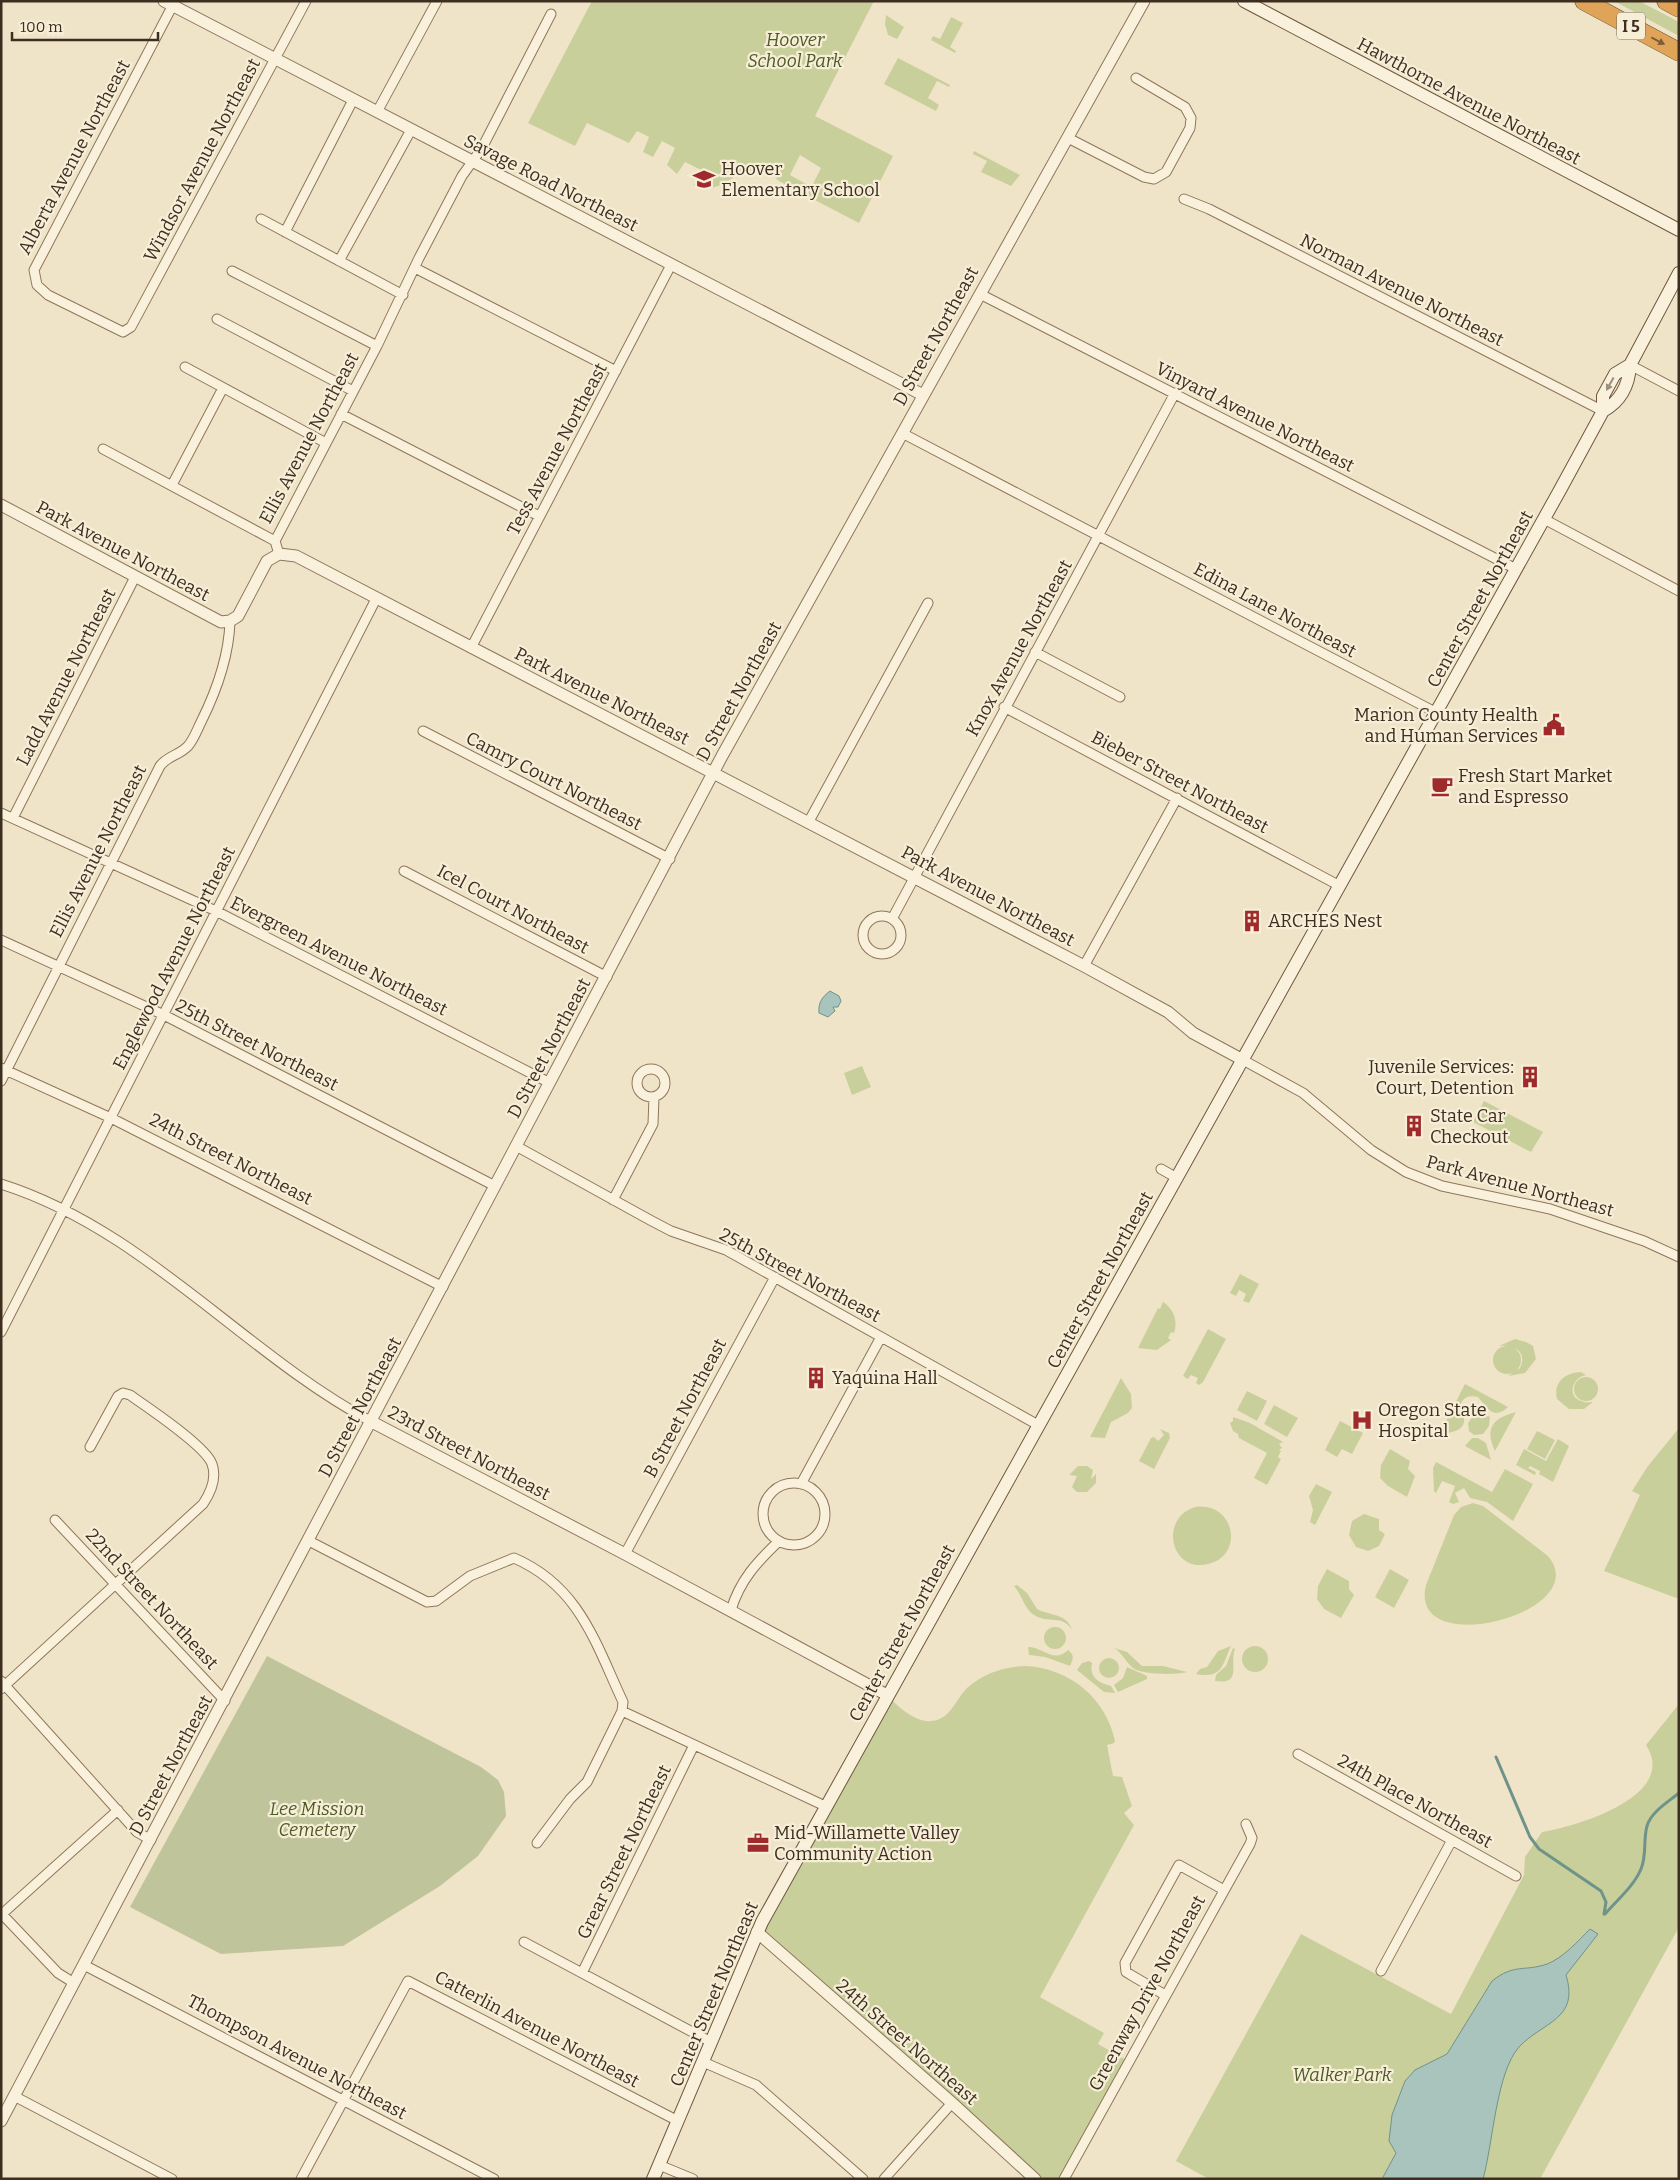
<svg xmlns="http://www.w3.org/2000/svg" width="1680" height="2180" font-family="Bitter,serif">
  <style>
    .green { fill: #c9cf9b }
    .cemetery { fill: #bfc49a }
    .water { fill: #a9c4bc; stroke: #6f938a }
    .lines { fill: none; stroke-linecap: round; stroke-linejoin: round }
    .stream { stroke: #6f938a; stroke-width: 3 }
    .minor-casing { stroke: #8d765c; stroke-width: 11 }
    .tertiary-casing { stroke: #8d765c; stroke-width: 13 }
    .secondary-casing { stroke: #6f573f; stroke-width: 14 }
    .motorway-casing { stroke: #5b4430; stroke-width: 19 }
    .minor { stroke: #faf1dc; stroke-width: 9 }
    .tertiary { stroke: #faf1dc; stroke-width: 11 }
    .secondary { stroke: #faf1dc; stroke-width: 12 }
    .motorway { stroke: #e0a458; stroke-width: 18 }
    .oneway { fill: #7e5d36 }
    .oneway2 { fill: #9c907e }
    .labels { text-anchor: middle; stroke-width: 4.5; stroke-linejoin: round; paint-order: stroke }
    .shield { fill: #f7eed8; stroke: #756857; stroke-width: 1 }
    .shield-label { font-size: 16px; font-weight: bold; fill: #3d2e20 }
    .park-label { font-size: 18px; font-style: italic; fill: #4d5a26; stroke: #f7eed8 }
    .street-label { font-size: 18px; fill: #3d2e20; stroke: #f7eed8 }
    .poi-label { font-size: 18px; fill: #3d2e20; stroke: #f7eed8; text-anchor: start }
  </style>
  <rect width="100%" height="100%" fill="#f0e4c8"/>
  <path class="green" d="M592,1H874L815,116L893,156L859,223L807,196L821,168L800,155L790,175L808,185L802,193L779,181L768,171L765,174C737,159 727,199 694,185L696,180L704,184L709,174L685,162L677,174L667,165L675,148L662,141L653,157L643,152L649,137L637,131L629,143L587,123L575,146L528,123Z
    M1614,1H1639L1679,22V36Z
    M886,15L904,27L897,39L888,35L885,24Z
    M951,17L963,23L950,47L956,51L955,53L931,40L933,36L940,39Z
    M898,58L950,85L949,87L937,81L928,98L939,105L936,111L884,84Z
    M974,151L1020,175L1011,186L981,172L987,161L973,154Z
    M862,1066L871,1087L852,1095L844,1073Z
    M1484,1101L1543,1132L1531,1152L1473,1122Z
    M1240,1274L1259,1284L1249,1303L1243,1301L1246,1294L1239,1290L1236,1296L1230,1293Z
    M1163,1302C1174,1309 1178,1321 1174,1333L1171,1332L1168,1338L1171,1340L1157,1350L1138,1348L1158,1308L1160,1309Z
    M1208,1329L1226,1339L1203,1382L1199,1385L1196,1383L1198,1378L1191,1375L1188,1379L1183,1376Z
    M1515,1339L1526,1342L1533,1346L1536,1359L1525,1373L1508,1376L1520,1368C1528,1351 1513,1344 1499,1346Z
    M1493 1360a14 14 0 1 1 28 0a14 14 0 1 1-28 0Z
    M1581,1372L1586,1375C1573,1377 1566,1396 1581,1401C1585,1403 1590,1402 1593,1402L1584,1409H1569L1557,1399C1553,1382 1565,1373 1581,1372Z
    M1574 1389a12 12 0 1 1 24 0a12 12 0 1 1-24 0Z
    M1121,1378L1131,1394L1132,1408L1128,1413L1111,1422L1105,1438L1090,1437Z
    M1465,1384L1508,1407C1493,1421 1487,1407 1478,1397C1469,1395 1463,1397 1460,1406C1461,1411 1463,1413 1464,1418C1466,1431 1449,1434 1440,1433Z
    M1247,1391L1267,1401L1257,1421L1237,1410Z
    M1274,1405L1298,1418L1287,1437L1264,1424Z
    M1516,1412L1495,1451C1484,1428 1493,1418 1516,1412Z
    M1483,1413L1490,1417L1489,1426L1483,1434L1474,1435L1469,1431L1468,1423L1474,1415Z
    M1233,1417L1250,1423L1283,1442L1279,1444L1282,1448L1279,1450L1281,1451L1278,1457L1281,1459L1267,1485L1254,1478L1267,1453L1239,1438L1238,1434L1233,1431L1230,1423L1233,1421Z
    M1340,1421L1363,1433L1352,1454L1342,1449L1337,1457L1325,1450Z
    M1679,1428V1599L1604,1571L1640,1495L1632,1491L1648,1466Z
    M1160,1429L1169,1433L1170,1438L1154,1469L1139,1461L1151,1438L1154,1437L1158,1441L1164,1435Z
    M1537,1431L1555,1440L1545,1459L1527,1449Z
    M1472,1438H1478L1486,1443L1491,1460L1465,1446Z
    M1558,1439L1569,1446L1553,1482L1539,1474L1540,1471L1530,1466L1528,1468L1536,1472L1535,1475L1516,1465L1524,1449L1546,1461Z
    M1390,1449L1410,1461L1408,1469L1415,1476L1407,1497L1388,1486L1380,1478L1381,1465Z
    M1436,1462L1492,1492L1505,1469L1533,1484L1513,1521L1487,1502L1470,1498L1464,1488L1455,1493L1459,1502L1453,1504L1449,1502L1455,1486L1442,1481L1436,1493L1434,1491L1433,1468Z
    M1078,1466H1087L1093,1470L1091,1479L1096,1474V1483L1087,1492H1077L1072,1487L1077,1476L1069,1475Z
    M1316,1484L1332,1492L1315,1525L1310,1522L1313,1510L1309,1496Z
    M1473,1503L1483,1506L1548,1556C1596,1613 1407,1662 1426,1585L1454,1515L1461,1507Z
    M1195,1507C1235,1501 1245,1556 1208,1564C1170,1573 1159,1518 1195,1507Z
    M1364,1514L1379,1519V1530L1385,1534L1379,1546L1368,1551L1356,1547L1349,1535L1352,1521Z
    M1327,1569L1349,1581V1589L1354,1595L1341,1618L1324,1609L1317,1599L1318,1586Z
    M1390,1569L1409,1580L1394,1608L1375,1597Z
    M1017,1585L1027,1593L1037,1609C1050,1616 1067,1613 1072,1630C1063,1614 1047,1624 1034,1615C1024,1608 1022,1595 1014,1586Z
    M1044 1638a11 11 0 1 1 22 0a11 11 0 1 1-22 0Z
    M1231,1646C1222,1665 1223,1679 1196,1674L1200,1669L1207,1667L1218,1651Z
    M1242 1659a13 13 0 1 1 26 0a13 13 0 1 1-26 0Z
    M1028,1647C1043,1647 1054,1664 1068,1650C1075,1655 1073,1659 1070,1666L1045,1657L1029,1655Z
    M1114,1648L1127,1652L1142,1666H1163L1187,1672C1177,1675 1142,1675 1133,1668C1125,1662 1123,1653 1114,1648Z
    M1233,1648L1235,1649C1229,1664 1243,1685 1215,1681L1216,1675L1226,1666Z
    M1099 1668a10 10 0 1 1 20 0a10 10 0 1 1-20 0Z
    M1089,1661L1092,1663C1089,1677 1098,1683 1111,1686L1115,1693L1104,1692L1077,1670L1082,1663Z
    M1027,1666C1070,1669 1106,1698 1115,1741L1114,1743L1107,1745L1113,1776L1122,1777L1132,1806L1124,1813L1134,1825L1040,1997L1104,2033L1098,2044L1128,2061L1064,2179H1035L757,1932L887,1695C901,1710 925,1732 946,1715C954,1708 959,1696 967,1688C984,1673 1005,1666 1027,1666Z
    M1127,1667L1147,1676V1679L1118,1692L1114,1685L1123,1678Z
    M1679,1704V1927L1540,2179H1209L1176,2161L1301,1934L1451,2014L1524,1875L1525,1857L1542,1832C1578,1826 1679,1796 1646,1745Z"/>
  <path class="cemetery" d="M267,1656L481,1767L498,1780L504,1792L506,1816L478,1856L440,1886L343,1946L221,1954L130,1907Z"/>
  <path class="water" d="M830,991L839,996L841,1001L838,1007H833L835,1011L828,1017L819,1013C818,1003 822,997 830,991Z
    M1590,1929L1598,1934L1566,1975C1580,2020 1542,2022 1519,2047C1496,2073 1493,2144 1483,2179H1382L1396,2153L1389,2141L1392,2115L1405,2081L1415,2070L1447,2054L1492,1981C1515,1963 1524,1972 1547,1964C1563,1958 1578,1941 1590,1929Z"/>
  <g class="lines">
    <path class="stream" d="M1496,1757L1530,1837L1539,1849L1601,1891L1606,1902L1604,1914
      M1605,1914C1617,1900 1634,1886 1641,1869C1647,1855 1643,1840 1647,1826C1651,1812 1668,1802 1679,1793"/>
    <g class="minor-casing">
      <path id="minor" d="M175,1L34,270L37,285L48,295L123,332L131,327L306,1
        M377,112L437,1
        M1068,138L1144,177L1154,179L1166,172L1190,128L1191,118L1185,107L1136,78
        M1184,199L1209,209L1603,411
        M261,219L403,295
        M285,232L353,100
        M339,261L411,130
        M415,268L616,371
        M232,271L377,346
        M980,294L1516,569
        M217,319L353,391
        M1630,365L1679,391
        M185,367L326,443
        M341,414L539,516
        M902,433L1437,713
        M103,449L275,541
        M172,485L223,388
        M1544,519L1679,591
        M279,554L275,541L377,346L419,258L462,176L482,148L551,14
        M471,648L671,265
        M1035,652L1120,697
        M1004,707L1340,886
        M423,731L670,859
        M1,813L216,911L550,1083
        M13,818L135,577
        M808,823L928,603
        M404,871L607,977
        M863 935a19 19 0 1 1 38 0a19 19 0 1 1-38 0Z
        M892,919L1175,393
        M1,940L164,1015L495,1186
        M1084,966L1177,798
        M1243,1060L1303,1093L1371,1150L1406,1172L1442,1186L1550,1209L1644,1241L1679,1257
        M1,1068L111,1118L443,1287
        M637 1083a14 14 0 1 1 28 0a14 14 0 1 1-28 0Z
        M1,1081L160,766C167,756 180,755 188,746C194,739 197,730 201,722C217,690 229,657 230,621
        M516,1146L650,1220L671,1231L726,1250L1038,1425
        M1161,1169L1177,1178
        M1,1184C144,1229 243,1353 372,1422
        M613,1200L653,1124L654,1097
        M1,1332L376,599
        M763 1514a31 31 0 1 1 62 0a31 31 0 1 1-62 0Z
        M801,1484L881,1337
        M55,1520L225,1701
        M309,1541L427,1602L436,1601L470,1576L514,1558C579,1586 595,1642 623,1702L622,1711L587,1782L570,1799L537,1843
        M625,1554L775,1277
        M731,1610C740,1580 757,1562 779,1541
        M1,1681L137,1832L151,1840
        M1,1689L203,1504C211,1492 217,1478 212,1464C206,1446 147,1407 130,1395L123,1393L118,1396L90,1447
        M622,1711L825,1806
        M1298,1754L1516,1876
        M1,1913L58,1973L74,1983
        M1,1915L118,1810
        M524,1942L711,2042
        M84,1965L494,2179
        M1381,1971L1452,1840
        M582,1973L694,1745
        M1165,1995L1131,1975L1126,1972L1125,1963L1179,1865L1224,1890
        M703,2062L756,2085L863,2179
        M14,2096L172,2179
        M659,2165L693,2179
        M301,2179L408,1981L678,2121
        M884,2179L952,2103
        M1064,2179L1250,1844L1252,1838L1246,1824"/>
    </g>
    <g class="tertiary-casing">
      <path id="tertiary" d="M164,1L923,395
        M1,505L221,622L230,621L238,616L267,561L279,554L296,556L1084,966L1168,1012L1193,1033L1243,1060
        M372,1422L625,1554L887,1695
        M757,1932L952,2103L1035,2179
        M1,2121L722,756L1144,1"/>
    </g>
    <g class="secondary-casing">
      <path id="secondary" d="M1244,1L1679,230
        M1603,411C1621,401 1629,385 1630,365L1679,273
        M653,2179L762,1922L1560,490L1603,411V396L1615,374L1630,365"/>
    </g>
    <g class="motorway-casing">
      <path id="motorway" d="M1584,1L1679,52
        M1666,1L1679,8"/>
    </g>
    <use href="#minor" class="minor"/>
    <use href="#tertiary" class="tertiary"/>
    <use href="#secondary" class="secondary"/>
    <use href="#motorway" class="motorway"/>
  </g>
  <defs><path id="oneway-solid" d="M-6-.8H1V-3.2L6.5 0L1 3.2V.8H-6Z" transform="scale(1.25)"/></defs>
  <use class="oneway" href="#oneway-solid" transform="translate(1658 41) rotate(28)"/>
  <use class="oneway2" href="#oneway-solid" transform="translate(1610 384) rotate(119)"/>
  <defs>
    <g id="school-bare" transform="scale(1.725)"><path d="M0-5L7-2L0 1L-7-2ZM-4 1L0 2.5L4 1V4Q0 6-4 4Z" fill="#9e2a2b" stroke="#f7eed8" stroke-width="2.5" paint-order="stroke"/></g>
    <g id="civic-bare" transform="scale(1.725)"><path d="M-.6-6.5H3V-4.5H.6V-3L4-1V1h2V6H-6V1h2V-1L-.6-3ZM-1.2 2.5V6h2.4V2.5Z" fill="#9e2a2b" stroke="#f7eed8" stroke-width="2.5" paint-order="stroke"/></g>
    <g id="cafe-bare" transform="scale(1.725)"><path d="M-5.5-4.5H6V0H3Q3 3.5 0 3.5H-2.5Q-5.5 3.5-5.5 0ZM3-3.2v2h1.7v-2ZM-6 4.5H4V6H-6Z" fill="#9e2a2b" stroke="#f7eed8" stroke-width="2.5" paint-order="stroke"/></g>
    <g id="building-bare" transform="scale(1.725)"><path d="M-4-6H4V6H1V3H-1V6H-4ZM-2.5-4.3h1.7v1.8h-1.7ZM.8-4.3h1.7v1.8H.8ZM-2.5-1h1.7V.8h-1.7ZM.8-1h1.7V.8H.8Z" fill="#9e2a2b" stroke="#f7eed8" stroke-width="2.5" paint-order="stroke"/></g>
    <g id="hospital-bare" transform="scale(1.725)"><path d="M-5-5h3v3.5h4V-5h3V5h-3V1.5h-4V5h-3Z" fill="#9e2a2b" stroke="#f7eed8" stroke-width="2.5" paint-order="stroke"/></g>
    <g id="office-bare" transform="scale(1.725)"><path d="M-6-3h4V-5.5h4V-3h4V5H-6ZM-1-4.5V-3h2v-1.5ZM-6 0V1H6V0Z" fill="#9e2a2b" stroke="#f7eed8" stroke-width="2.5" paint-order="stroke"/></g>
  </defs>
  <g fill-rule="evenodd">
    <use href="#school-bare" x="704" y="179"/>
    <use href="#civic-bare" x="1554" y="725"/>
    <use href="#cafe-bare" x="1442" y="786"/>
    <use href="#building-bare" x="1252" y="921"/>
    <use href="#building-bare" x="1530" y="1077"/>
    <use href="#building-bare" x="1414" y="1126"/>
    <use href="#building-bare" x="816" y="1378"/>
    <use href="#hospital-bare" x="1362" y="1420"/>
    <use href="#office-bare" x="758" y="1843"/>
  </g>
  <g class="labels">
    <rect class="shield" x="1617" y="12.5" width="28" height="27" rx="4"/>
    <g class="shield-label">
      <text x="1631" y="32">I 5</text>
    </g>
    <g class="park-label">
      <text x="795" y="46">Hoover<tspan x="795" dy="21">School Park</tspan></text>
      <text x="317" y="1815">Lee Mission<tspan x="317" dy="21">Cemetery</tspan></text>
      <text x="1342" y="2081">Walker Park</text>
    </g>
    <g class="street-label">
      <text transform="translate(1469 101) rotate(28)" y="6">Hawthorne Avenue Northeast</text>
      <text transform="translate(74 157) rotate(-62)" y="6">Alberta Avenue Northeast</text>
      <text transform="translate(202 160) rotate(-62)" y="6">Windsor Avenue Northeast</text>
      <text transform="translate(551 183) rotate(27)" y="6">Savage Road Northeast</text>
      <text transform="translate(1402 290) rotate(27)" y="6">Norman Avenue Northeast</text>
      <text transform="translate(936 336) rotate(-61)" y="6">D Street Northeast</text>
      <text transform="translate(1255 417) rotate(27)" y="6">Vinyard Avenue Northeast</text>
      <text transform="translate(309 438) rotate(-62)" y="6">Ellis Avenue Northeast</text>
      <text transform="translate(557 449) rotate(-62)" y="6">Tess Avenue Northeast</text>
      <text transform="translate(123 551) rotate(28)" y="6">Park Avenue Northeast</text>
      <text transform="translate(1480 599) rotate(-61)" y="6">Center Street Northeast</text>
      <text transform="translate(1275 610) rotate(28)" y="6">Edina Lane Northeast</text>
      <text transform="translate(1019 648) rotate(-61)" y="6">Knox Avenue Northeast</text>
      <text transform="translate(66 677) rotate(-63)" y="6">Ladd Avenue Northeast</text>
      <text transform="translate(739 691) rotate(-61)" y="6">D Street Northeast</text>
      <text transform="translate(602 696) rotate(27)" y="6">Park Avenue Northeast</text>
      <text transform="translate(554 781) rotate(27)" y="6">Camry Court Northeast</text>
      <text transform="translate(1180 782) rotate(28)" y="6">Bieber Street Northeast</text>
      <text transform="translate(98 851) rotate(-63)" y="6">Ellis Avenue Northeast</text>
      <text transform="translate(988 896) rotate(28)" y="6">Park Avenue Northeast</text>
      <text transform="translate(513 909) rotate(28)" y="6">Icel Court Northeast</text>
      <text transform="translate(339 956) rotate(27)" y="6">Evergreen Avenue Northeast</text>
      <text transform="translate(174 958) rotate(-63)" y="6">Englewood Avenue Northeast</text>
      <text transform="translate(257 1045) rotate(27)" y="6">25th Street Northeast</text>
      <text transform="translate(549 1048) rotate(-62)" y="6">D Street Northeast</text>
      <text transform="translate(231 1159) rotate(27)" y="6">24th Street Northeast</text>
      <text transform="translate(1520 1186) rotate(15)" y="6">Park Avenue Northeast</text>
      <text transform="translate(800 1275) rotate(28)" y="6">25th Street Northeast</text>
      <text transform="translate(1100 1280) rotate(-61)" y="6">Center Street Northeast</text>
      <text transform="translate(360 1407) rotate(-62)" y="6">D Street Northeast</text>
      <text transform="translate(685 1408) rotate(-62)" y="6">B Street Northeast</text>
      <text transform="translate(469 1453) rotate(28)" y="6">23rd Street Northeast</text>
      <text transform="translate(152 1599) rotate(47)" y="6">22nd Street Northeast</text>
      <text transform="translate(902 1633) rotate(-61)" y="6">Center Street Northeast</text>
      <text transform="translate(171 1765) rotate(-62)" y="6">D Street Northeast</text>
      <text transform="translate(1415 1801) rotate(29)" y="6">24th Place Northeast</text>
      <text transform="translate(624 1852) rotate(-64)" y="6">Grear Street Northeast</text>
      <text transform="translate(1147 1993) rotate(-61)" y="6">Greenway Drive Northeast</text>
      <text transform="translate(714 1994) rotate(-67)" y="6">Center Street Northeast</text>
      <text transform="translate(537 2029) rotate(28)" y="6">Catterlin Avenue Northeast</text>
      <text transform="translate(907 2042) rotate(41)" y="6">24th Street Northeast</text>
      <text transform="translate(297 2057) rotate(28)" y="6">Thompson Avenue Northeast</text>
    </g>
    <g class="poi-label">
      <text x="721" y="175">Hoover<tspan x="721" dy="21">Elementary School</tspan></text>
      <text x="1538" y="721" text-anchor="end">Marion County Health<tspan x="1538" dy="21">and Human Services</tspan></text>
      <text x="1458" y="782">Fresh Start Market<tspan x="1458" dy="21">and Espresso</tspan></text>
      <text x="1268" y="927">ARCHES Nest</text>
      <text x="1514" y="1073" text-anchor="end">Juvenile Services:<tspan x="1514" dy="21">Court, Detention</tspan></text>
      <text x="1430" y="1122">State Car<tspan x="1430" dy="21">Checkout</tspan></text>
      <text x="832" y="1384">Yaquina Hall</text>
      <text x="1378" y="1416">Oregon State<tspan x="1378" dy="21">Hospital</tspan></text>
      <text x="774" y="1839">Mid-Willamette Valley<tspan x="774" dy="21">Community Action</tspan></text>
    </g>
  </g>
  <rect width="1680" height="2180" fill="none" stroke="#3d2e20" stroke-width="5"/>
  <path d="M12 32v8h146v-8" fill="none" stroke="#3d2e20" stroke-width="2.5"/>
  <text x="20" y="32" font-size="15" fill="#3d2e20" stroke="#f7eed8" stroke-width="4" paint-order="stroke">100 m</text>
</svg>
